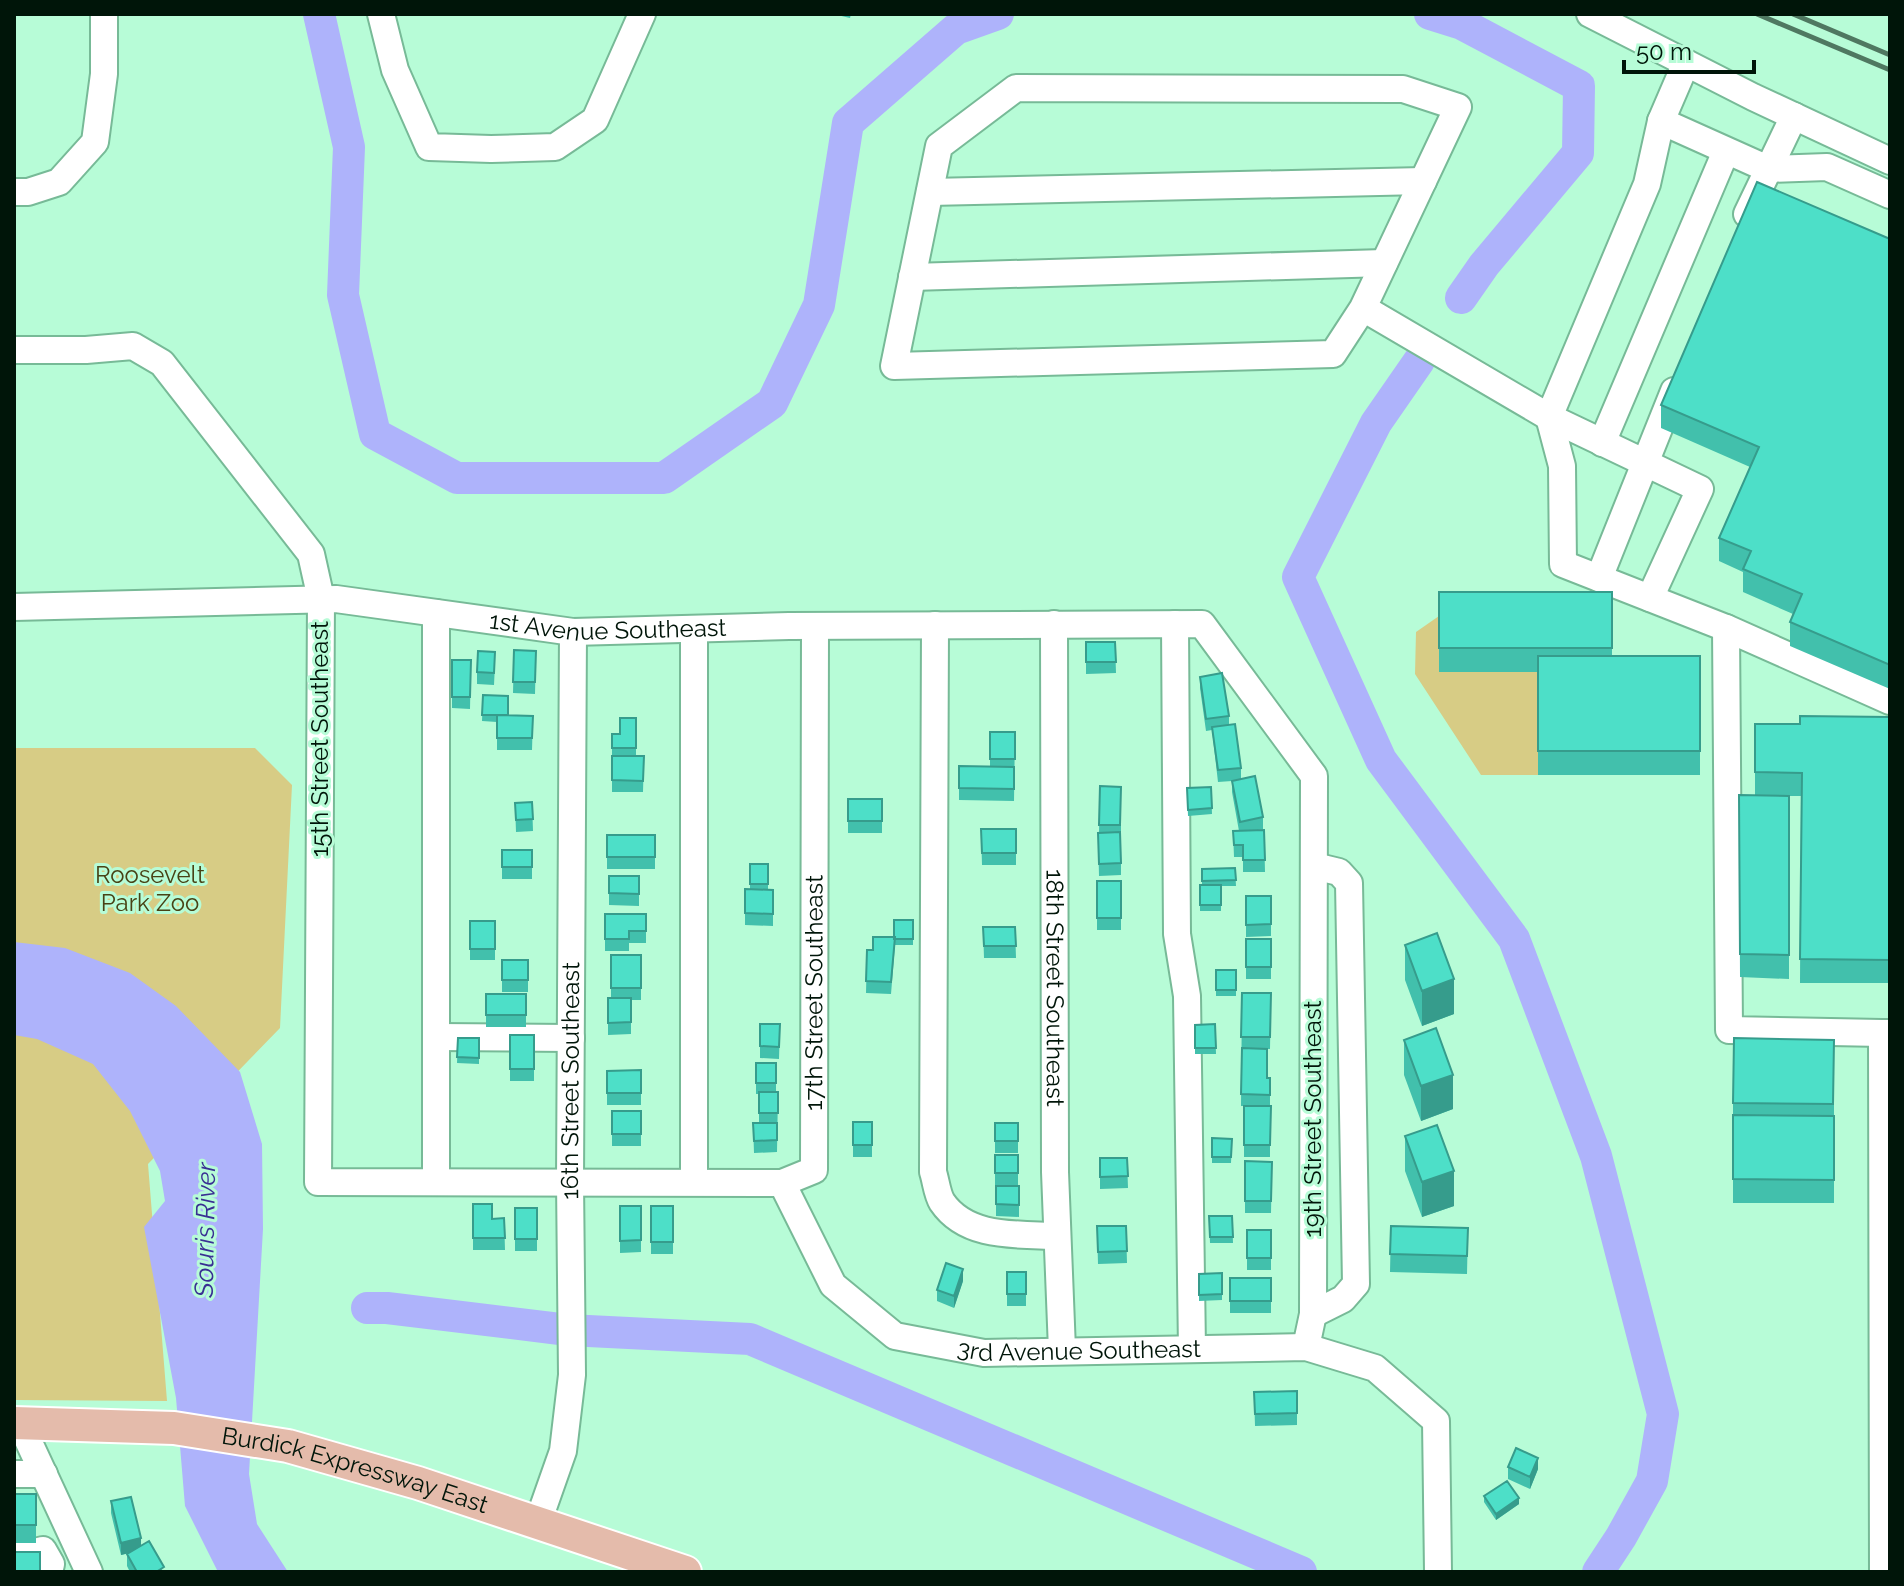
<svg xmlns="http://www.w3.org/2000/svg" width="1904" height="1586" font-family="Raleway,sans-serif">
  <style>
    .green { fill: #d7cc85 }
    .water { fill: #aeb3fb }
    .lines { fill: none; stroke-linecap: round; stroke-linejoin: round }
    .river { stroke: #aeb3fb; stroke-width: 32 }
    .minor-casing { stroke: #77ba97; stroke-width: 30 }
    .major-casing { stroke: #fff; stroke-width: 36 }
    .minor { stroke: #fff; stroke-width: 26 }
    .major { stroke: #e4bbab; stroke-width: 32 }
    .rail { stroke: #4f7861; stroke-width: 5 }
    .wall { fill: #42c0ac }
    .shaded-wall { fill: #369c8c }
    .building { fill: #4ddfc8; stroke: #369c8c; stroke-width: 2 }
    .labels { text-anchor: middle; stroke-width: 6; stroke-linejoin: round; paint-order: stroke }
    .street-label { font-size: 24px; fill: #001509; stroke: #b7fcd7 }
    .park-label { font-size: 24px; fill: #484215; stroke: #b7fcd7 }
    .water-label { font-size: 26px; font-style: italic; fill: #392f93; stroke: #b7fcd7 }
  </style>
  <rect width="100%" height="100%" fill="#b7fcd7"/>
  <path class="green" d="M1439,616V672H1539L1538,775H1481L1415,674L1416,632Z
    M14,748H255L292,785L280,1028L148,1164L167,1401L14,1400Z"/>
  <path class="water" d="M14,942L65,948L130,973L176,1006L240,1072L262,1144L263,1229L249,1474L257,1524L288,1572H218L185,1506L176,1398L144,1227L165,1201L160,1171L130,1111L93,1064L37,1039L14,1035Z"/>
  <g class="lines">
    <path class="river" d="M319,14L349,147L343,295L375,434L457,478H664L772,403L819,305L848,123L956,29L998,14
      M1430,14L1462,24L1579,86L1578,153L1484,265L1461,298
      M1419,361L1376,423L1298,577L1381,760L1514,939L1596,1156L1663,1414L1652,1481L1621,1537L1598,1572
      M367,1308H387L568,1330L750,1339L1301,1572"/>
    <g class="minor-casing">
      <g id="minor">
        <path d="M381,14L395,70L429,147L491,149L555,147L595,120L642,14"/>
        <path d="M1590,14L1753,97L1890,161"/>
        <path d="M1686,63L1661,121L1647,184L1549,417L1562,466L1563,564L1726,628"/>
        <path d="M1661,121L1768,169L1827,167L1890,195"/>
        <path d="M14,192H28L59,182L95,142L104,74V14"/>
        <path d="M930,192L1423,181"/>
        <path d="M1747,214L1794,116"/>
        <path d="M912,277L1384,263"/>
        <path d="M1363,308L1333,354L894,366L939,146L1016,88L1403,89L1458,107L1363,308L1549,417L1700,489L1650,598"/>
        <path id="s1" d="M14,350H86L133,346L162,363L311,554L321,599L318,1182L782,1183L814,1170L815,626"/>
        <path d="M1602,443L1726,151"/>
        <path d="M1599,578L1674,391"/>
        <path id="s2" d="M14,607L336,599L573,632L789,626L1202,624L1314,776L1313,1314L1306,1347"/>
        <path id="s3" d="M1054,624L1055,1172L1062,1350"/>
        <path d="M1175,624L1177,934L1187,996L1192,1349"/>
        <path d="M935,625L933,1172C936,1181 937,1194 942,1202C967,1239 1018,1234 1057,1236"/>
        <path d="M694,629V1181"/>
        <path d="M1882,1033L1729,1030L1726,628L1890,701"/>
        <path d="M436,1037L571,1038"/>
        <path d="M436,1182V613"/>
        <path id="s4" d="M782,1183L833,1285L895,1336L984,1353L1306,1347L1375,1368L1436,1421L1438,1572"/>
        <path d="M1313,1314L1343,1299L1356,1284L1349,883L1339,872L1314,866"/>
        <path d="M20,1423L89,1572"/>
        <path d="M14,1474H44"/>
        <path id="s5" d="M538,1522L563,1451L572,1375L570,1181L573,632"/>
        <path d="M14,1557L43,1550L51,1564L49,1572"/>
        <path d="M1883,1572L1882,1033H1890"/>
      </g>
    </g>
    <g class="major-casing">
      <g id="major">
        <path id="s6" d="M14,1423L174,1428L288,1446L418,1483L685,1572"/>
      </g>
    </g>
    <use href="#minor" class="minor"/>
    <use href="#major" class="major"/>
    <path class="rail" d="M1757,14L1890,70
      M1793,14L1890,55"/>
  </g>
  <path class="wall" d="M833,14H851L850,18Z
    M1890,239V689L1790,646V622L1793,614L1743,592V572L1719,561V538L1750,467L1661,428V405Z
    M1439,592H1612V656H1700V775H1538V672H1439Z
    M1086,642H1115L1116,673L1086,674Z
    M514,650L536,651L535,694L513,693Z
    M452,660H471L470,709L452,708Z
    M495,664L494,685L477,684V672Z
    M1200,677L1229,716V725L1241,768V779L1263,817V829L1258,830H1264L1265,872H1243V857H1234L1233,831H1239L1232,792V781L1218,782L1212,730L1206,731L1200,688Z
    M483,695L508,715L533,716L532,750H497V722L482,721Z
    M1890,717V983H1800L1801,796H1789V979L1740,977L1739,795H1755V724H1800Z
    M636,718V756H644L643,792H612V734H620Z
    M990,732H1015L1014,801L959,800V766L990,767Z
    M1100,786L1121,787V875L1099,876L1098,833H1099Z
    M1211,787L1212,814L1188,816L1187,788Z
    M848,799H882V833H848Z
    M532,802L533,831L516,832L515,803Z
    M981,829H1016V865H982Z
    M607,835H655V869H607Z
    M502,850H532V879H502Z
    M750,864H768V890H773V926L745,925V889H750Z
    M1235,868L1236,886H1221V911H1200V885H1202V869Z
    M609,876H639V906L609,905Z
    M1097,881H1121V930H1097Z
    M1246,896H1271V936L1246,937Z
    M605,914H646V943H629V951H605Z
    M913,920V945H895L891,994L866,993L867,950H873L894,937Z
    M470,921H495V960H470Z
    M983,927H1015L1016,958H984Z
    M1246,939H1271V979H1246Z
    M1405,945L1454,1014L1422,1026L1405,980Z
    M611,955H641V1000H631V1034L608,1035V998H611Z
    M502,960H528V992H502Z
    M1216,970H1236V996H1216Z
    M1242,993H1271L1270,1049H1267V1078H1270V1157H1244V1106H1241Z
    M486,994H526V1027H486Z
    M760,1024H780L779,1059L760,1058Z
    M1215,1024L1216,1054H1195V1025Z
    M510,1035H534V1081H510Z
    M458,1038H479V1064L457,1063Z
    M1404,1040L1453,1109L1421,1121L1404,1075Z
    M1834,1040V1203H1733V1103Z
    M756,1063H776V1092H778L777,1152L754,1153L753,1123H759V1094H756Z
    M641,1070V1105H607V1071Z
    M612,1111H641V1146H612Z
    M853,1122H872V1157H853Z
    M995,1123H1018V1153H995Z
    M1405,1136L1454,1206L1422,1217L1405,1171Z
    M1212,1138L1232,1139L1231,1163H1212Z
    M995,1155H1018V1185H995Z
    M1100,1158H1127L1128,1188L1100,1189Z
    M1245,1161L1272,1162L1271,1213H1245Z
    M996,1186H1019V1217L996,1216Z
    M473,1204L492,1219L504,1218L505,1250H473Z
    M620,1206H641V1252L620,1253Z
    M651,1206H673V1254H651Z
    M515,1208H537V1251H515Z
    M1209,1216H1232L1233,1243H1210Z
    M1097,1226H1126L1127,1263L1098,1264Z
    M1391,1226L1468,1228L1467,1274L1390,1272Z
    M1247,1230H1271V1270H1247Z
    M1007,1272H1026V1306H1007Z
    M1222,1273V1300L1199,1301V1274Z
    M1230,1278H1271V1313H1230Z
    M963,1281L954,1308L937,1301V1290Z
    M1297,1391V1425L1255,1426L1254,1392Z
    M1508,1467L1538,1469L1530,1489L1508,1479Z
    M14,1494H36V1543H14Z
    M1484,1496L1519,1504L1496,1520L1484,1502Z
    M111,1501L141,1546L164,1572H130L127,1566V1554L129,1553L121,1555L111,1513Z"/>
  <path class="shaded-wall" d="M1454,979V1014L1422,1026V991Z
    M1453,1075V1109L1421,1121V1086Z
    M1454,1171V1206L1422,1217V1182Z
    M963,1269V1281L954,1308V1296Z
    M1538,1458V1469L1530,1489V1477Z
    M1519,1498V1504L1496,1520V1514Z
    M141,1538V1550L121,1555V1543Z"/>
  <path class="building" d="M1757,182L1890,239V665L1790,622L1802,594L1743,569L1751,551L1719,538L1759,447L1661,405Z
    M1439,592H1612V648H1439Z
    M1086,642H1115L1116,662H1086Z
    M514,650L536,651L535,682H513Z
    M478,651L495,652L494,673L477,672Z
    M1538,656H1700V751H1538Z
    M452,660H471L470,697H452Z
    M1222,673L1229,716L1206,719L1200,677Z
    M483,695L508,696V715H482Z
    M497,715L533,716L532,738H497Z
    M1800,716L1890,717V960L1800,959L1802,773L1755,772V724H1800Z
    M620,718H636V748H612V734H620Z
    M1235,724L1241,768L1218,770L1212,727Z
    M990,732H1015V759H990Z
    M612,756H644L643,781L612,780Z
    M959,766L1014,767V789L959,788Z
    M1255,776L1263,817L1240,822L1232,781Z
    M1100,786L1121,787L1120,825H1099Z
    M1211,787L1212,808L1188,810L1187,788Z
    M1739,795L1789,796V955L1740,954Z
    M848,799H882V821H848Z
    M532,802L533,819L516,820L515,803Z
    M981,829H1016V853H982Z
    M1264,830L1265,860H1243V845H1234L1233,831Z
    M1120,832L1121,863L1099,864L1098,833Z
    M607,835H655V857H607Z
    M502,850H532V867H502Z
    M750,864H768V884H750Z
    M1235,868L1236,880L1202,881V869Z
    M609,876H639V894L609,893Z
    M1097,881H1121V918H1097Z
    M1200,885H1221V905H1200Z
    M745,889L773,890V914L745,913Z
    M1246,896H1271V924L1246,925Z
    M605,914H646V931H629V939H605Z
    M894,920H913V939H894Z
    M470,921H495V949H470Z
    M983,927H1015L1016,946H984Z
    M1437,933L1454,979L1422,991L1405,945Z
    M873,937H895L891,982L866,981L867,950H873Z
    M1246,939H1271V967H1246Z
    M611,955H641V988H611Z
    M502,960H528V980H502Z
    M1216,970H1236V990H1216Z
    M1242,993H1271L1270,1037H1241Z
    M486,994H526V1015H486Z
    M608,998H631V1022L608,1023Z
    M760,1024H780L779,1047L760,1046Z
    M1215,1024L1216,1048H1195V1025Z
    M1436,1028L1453,1075L1421,1086L1404,1040Z
    M510,1035H534V1069H510Z
    M458,1038H479V1058L457,1057Z
    M1734,1038L1834,1040L1833,1104L1733,1103Z
    M1242,1048L1267,1049V1078H1270V1095L1241,1094Z
    M756,1063H776V1083H756Z
    M641,1070V1093H607V1071Z
    M759,1092H778V1113H759Z
    M1244,1106H1271L1270,1145H1244Z
    M612,1111H641V1134H612Z
    M1733,1115L1834,1116V1180L1733,1179Z
    M853,1122H872V1145H853Z
    M753,1123H777V1140L754,1141Z
    M995,1123H1018V1141H995Z
    M1437,1125L1454,1171L1422,1182L1405,1136Z
    M1212,1138L1232,1139L1231,1157H1212Z
    M995,1155H1018V1173H995Z
    M1100,1158H1127L1128,1176L1100,1177Z
    M1245,1161L1272,1162L1271,1201H1245Z
    M996,1186H1019V1205L996,1204Z
    M473,1204H492V1219L504,1218L505,1238H473Z
    M620,1206H641V1240L620,1241Z
    M651,1206H673V1242H651Z
    M515,1208H537V1239H515Z
    M1209,1216H1232L1233,1237H1210Z
    M1097,1226H1126L1127,1251L1098,1252Z
    M1391,1226L1468,1228L1467,1256L1390,1254Z
    M1247,1230H1271V1258H1247Z
    M946,1263L963,1269L954,1296L937,1290Z
    M1007,1272H1026V1294H1007Z
    M1222,1273V1294L1199,1295V1274Z
    M1230,1278H1271V1301H1230Z
    M1297,1391V1413L1255,1414L1254,1392Z
    M1516,1448L1538,1458L1530,1477L1508,1467Z
    M1507,1481L1519,1498L1496,1514L1484,1496Z
    M14,1494H36V1525H14Z
    M131,1497L141,1538L121,1543L111,1501Z
    M149,1541L164,1567L156,1572H137L127,1554Z
    M14,1552H40V1572H14Z"/>
  <g class="labels">
    <g class="street-label">
      <text dy="8" stroke="none"><textPath href="#s2" startOffset="596">1st Avenue Southeast</textPath></text>
      <text transform="translate(320 739) rotate(-90)" y="8">15th Street Southeast</text>
      <text dy="8" stroke="none"><textPath href="#s3" startOffset="364">18th Street Southeast</textPath></text>
      <text dy="8" stroke="none"><textPath href="#s1" startOffset="1700">17th Street Southeast</textPath></text>
      <text dy="8" stroke="none"><textPath href="#s5" startOffset="446">16th Street Southeast</textPath></text>
      <text transform="translate(1313 1119) rotate(-90)" y="8">19th Street Southeast</text>
      <text dy="8" stroke="none"><textPath href="#s4" startOffset="380">3rd Avenue Southeast</textPath></text>
      <text dy="8" stroke="none"><textPath href="#s6" startOffset="346">Burdick Expressway East</textPath></text>
    </g>
    <g class="park-label">
      <text x="150" y="883">Roosevelt<tspan x="150" dy="28">Park Zoo</tspan></text>
    </g>
    <g class="water-label">
      <text transform="translate(205 1230) rotate(-89)" y="9">Souris River</text>
    </g>
  </g>
  <rect width="1904" height="1586" fill="none" stroke="#001509" stroke-width="32"/>
  <path d="M1624 60v12h130v-12" fill="none" stroke="#001509" stroke-width="4"/>
  <text x="1636" y="60" font-size="24" fill="#001509" stroke="#b7fcd7" stroke-width="6" paint-order="stroke">50 m</text>
</svg>
